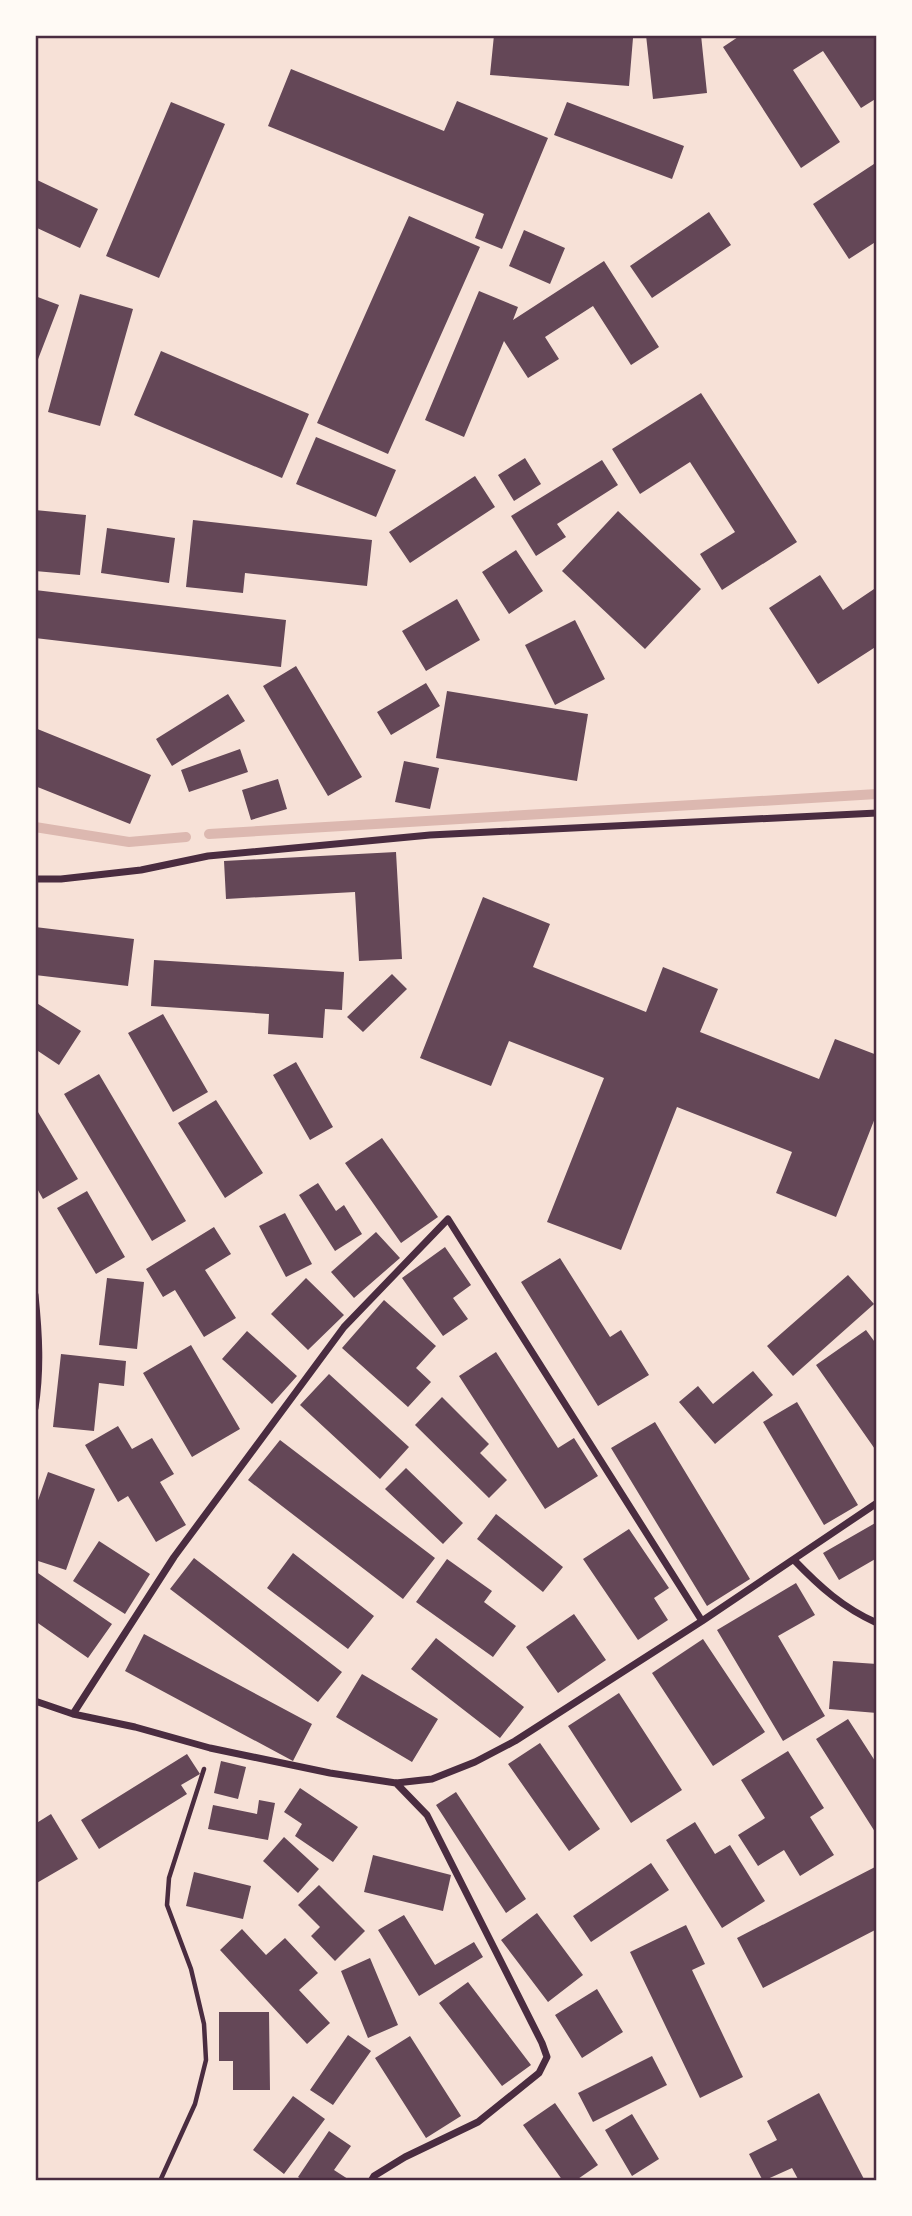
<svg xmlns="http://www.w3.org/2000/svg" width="912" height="2216" font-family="Roboto,sans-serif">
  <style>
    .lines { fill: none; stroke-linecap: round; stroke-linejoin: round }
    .stream { stroke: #dcb8b0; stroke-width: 10 }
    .building { fill: #644757 }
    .path { stroke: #4a2c40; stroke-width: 4.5 }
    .minor { stroke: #4a2c40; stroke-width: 7 }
    .neatline { fill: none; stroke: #4a2c40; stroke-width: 2.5 }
  </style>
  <rect width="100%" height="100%" fill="#f7e1d7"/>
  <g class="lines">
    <path class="stream" d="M35,827L129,842L186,837
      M209,834L877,794"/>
  </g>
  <path class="building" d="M494,35H601L633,38L629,86L490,75Z
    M646,35H701L707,93L653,99Z
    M741,35H877V98L861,108L823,51L793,70L840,142L801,168L723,47Z
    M291,69L444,131L457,101L548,138L502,249L475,238L484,214L268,126Z
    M171,102L225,124L159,278L106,256Z
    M567,102L684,146L672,179L554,135Z
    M877,162V241L849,259L813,204Z
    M35,179L98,209L80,248L35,227Z
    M709,212L731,245L652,298L630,266Z
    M409,216L480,247L388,454L317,423Z
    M524,230L565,248L550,284L509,266Z
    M604,261L659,347L631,365L593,306L545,337L559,359L528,378L504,341L464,437L425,420L479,291L518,307L513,320Z
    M80,294L133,309L100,426L48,412Z
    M35,296L59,305L35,367Z
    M161,351L309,414L282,478L134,415Z
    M701,393L797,542L722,590L700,554L735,532L690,462L640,494L612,449Z
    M316,437L396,470L376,517L296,484Z
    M525,458L541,484L514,501L498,475Z
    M602,460L618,485L557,524L566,537L536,556L511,516Z
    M475,476L495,507L410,563L389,532Z
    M35,510L86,515L80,575L35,571Z
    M618,511L701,589L645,649L562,571Z
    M193,520L372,540L367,586L245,573L243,593L186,587Z
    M107,528L175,538L169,583L101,573Z
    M516,550L543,591L509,614L482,572Z
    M820,575L843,610L877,587V646L818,684L769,608Z
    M35,590L286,620L281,667L35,638Z
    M457,599L480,640L426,671L402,631Z
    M575,620L605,679L555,705L525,645Z
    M296,666L362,777L328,796L263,686Z
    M426,683L440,706L391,735L377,712Z
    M447,691L588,714L577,781L436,758Z
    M228,694L245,721L172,766L156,739Z
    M35,728L151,775L130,824L35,786Z
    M240,749L248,772L189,792L181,770Z
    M404,761L439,768L430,809L395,802Z
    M278,779L287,809L251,820L242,790Z
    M396,852L402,959L359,961L355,892L226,899L224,861Z
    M483,897L550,924L533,967L646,1012L663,967L718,989L700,1032L819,1079L835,1039L877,1055V1113L836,1217L776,1193L792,1152L677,1107L621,1250L547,1222L604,1078L509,1041L491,1086L420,1058Z
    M35,927L134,939L128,986L35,975Z
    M154,960L344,972L342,1010L325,1009L323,1038L268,1034L269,1014L151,1006Z
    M392,974L407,989L363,1032L347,1017Z
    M35,1002L81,1031L59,1065L35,1049Z
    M163,1014L208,1092L173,1112L128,1033Z
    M296,1062L333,1127L310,1140L273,1075Z
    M99,1074L186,1221L152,1241L64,1094Z
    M216,1100L263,1173L225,1198L178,1123Z
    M35,1107L78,1179L43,1199L35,1185Z
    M382,1138L438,1217L401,1243L345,1163Z
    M318,1183L336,1211L344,1205L362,1234L335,1251L299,1195Z
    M87,1191L125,1257L96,1274L57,1208Z
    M285,1213L312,1264L286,1277L259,1226Z
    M214,1227L231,1254L205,1270L236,1318L204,1337L175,1290L163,1297L146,1269Z
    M376,1232L400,1258L354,1298L331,1272Z
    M445,1247L471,1285L453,1298L468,1319L443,1336L402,1278Z
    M560,1258L610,1337L621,1330L649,1375L598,1406L521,1282Z
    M848,1275L874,1304L793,1376L767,1346Z
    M107,1278L144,1282L137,1349L99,1345Z
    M306,1278L344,1315L308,1350L271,1314Z
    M384,1300L436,1346L416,1368L431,1382L408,1407L342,1348Z
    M866,1330L877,1345V1452L816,1365Z
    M247,1331L297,1376L272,1404L222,1359Z
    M191,1345L240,1429L192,1457L143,1373Z
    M496,1352L558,1448L574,1438L598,1476L545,1509L459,1376Z
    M61,1354L126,1361L124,1386L99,1383L94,1431L53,1427Z
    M753,1371L773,1395L715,1444L679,1402L698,1386L713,1404Z
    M329,1374L409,1447L380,1479L300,1405Z
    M442,1397L489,1444L480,1453L507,1480L489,1498L415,1425Z
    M797,1402L858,1505L824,1525L763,1422Z
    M655,1422L750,1579L707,1606L611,1448Z
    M118,1426L132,1449L152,1438L174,1474L160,1482L186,1525L156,1542L128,1496L118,1502L85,1445Z
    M280,1440L435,1558L403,1599L248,1480Z
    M406,1468L463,1523L443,1544L385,1489Z
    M48,1472L95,1489L66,1570L35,1560V1509Z
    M496,1514L563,1567L543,1592L477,1539Z
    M877,1522V1558L839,1580L823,1553Z
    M629,1529L669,1588L654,1598L668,1620L638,1640L583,1559Z
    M99,1541L150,1574L125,1614L73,1581Z
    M293,1553L374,1616L348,1649L267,1588Z
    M194,1558L342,1672L318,1702L170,1589Z
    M447,1559L492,1591L484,1602L516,1626L493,1657L416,1602Z
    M35,1571L112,1624L88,1658L35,1621Z
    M796,1583L815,1615L778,1636L825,1716L783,1741L717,1630Z
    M574,1614L606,1660L558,1693L526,1647Z
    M144,1634L312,1724L293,1761L125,1671Z
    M436,1638L524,1707L500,1738L411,1669Z
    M703,1639L765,1732L713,1766L652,1673Z
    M833,1661L877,1664V1713L829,1709Z
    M362,1674L438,1719L412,1762L336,1717Z
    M619,1693L682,1790L631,1823L568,1726Z
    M848,1719L877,1764V1835L816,1739Z
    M540,1743L600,1829L569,1851L508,1764Z
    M788,1751L824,1808L810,1817L834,1855L800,1876L784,1850L758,1866L738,1835L765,1818L741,1780Z
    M187,1754L200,1774L181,1785L187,1794L99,1849L81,1820Z
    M221,1761L246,1767L238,1799L214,1793Z
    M300,1788L358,1827L333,1862L295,1836L302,1824L284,1812Z
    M456,1792L526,1899L506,1913L436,1805Z
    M259,1800L275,1803L268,1840L208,1829L213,1805L257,1814Z
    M51,1814L78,1859L35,1884V1824Z
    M695,1822L715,1854L730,1845L765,1901L722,1928L666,1840Z
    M284,1837L319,1869L298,1893L263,1861Z
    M373,1855L451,1875L443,1911L364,1892Z
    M651,1863L669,1890L591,1942L573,1916Z
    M877,1866V1929L763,1988L737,1938Z
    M194,1872L251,1886L243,1919L186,1906Z
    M319,1885L365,1931L335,1961L311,1936L320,1927L298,1905Z
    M537,1913L583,1975L548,2002L501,1940Z
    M404,1915L435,1965L474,1942L483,1957L419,1996L378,1930Z
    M686,1925L705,1964L692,1970L743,2077L700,2098L630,1952Z
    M242,1929L266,1955L285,1938L318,1973L299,1990L330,2023L307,2044L220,1950Z
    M370,1958L398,2025L368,2038L341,1971Z
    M468,1982L531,2065L502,2086L439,2003Z
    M597,1989L623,2032L582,2058L555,2015Z
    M219,2012H269L270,2090H233V2061H219Z
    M348,2035L371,2051L333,2105L310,2090Z
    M410,2036L461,2116L426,2138L375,2058Z
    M652,2056L667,2085L593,2122L578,2093Z
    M819,2093L865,2181H799L792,2168L763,2181L749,2154L777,2140L767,2121Z
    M293,2096L325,2119L284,2174L253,2150Z
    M555,2103L598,2165L575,2181H563L523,2125Z
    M632,2114L659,2159L632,2176L605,2130Z
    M329,2131L351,2146L334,2170L351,2181H304L298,2177Z"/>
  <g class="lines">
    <path class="path" d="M160,2181L195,2104L206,2060L204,2024L191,1969L167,1905L169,1878L204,1769"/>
    <path class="minor" d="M35,879H61L141,870L208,856L430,835L877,813
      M35,1295C39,1334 41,1370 35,1408
      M794,1560C819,1586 843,1608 877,1623
      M35,1701L73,1714L135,1727L210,1748L330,1773L396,1783L432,1779L475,1762L515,1741L702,1621L877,1503
      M73,1714L174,1557L344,1327L448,1219L702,1621
      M371,2181L374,2176L405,2157L478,2122L539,2073L547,2057L542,2043L427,1815L396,1783"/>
  </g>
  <rect width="912" height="2216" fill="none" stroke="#fffaf5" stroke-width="74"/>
  <rect x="37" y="37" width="838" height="2142" class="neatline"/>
</svg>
